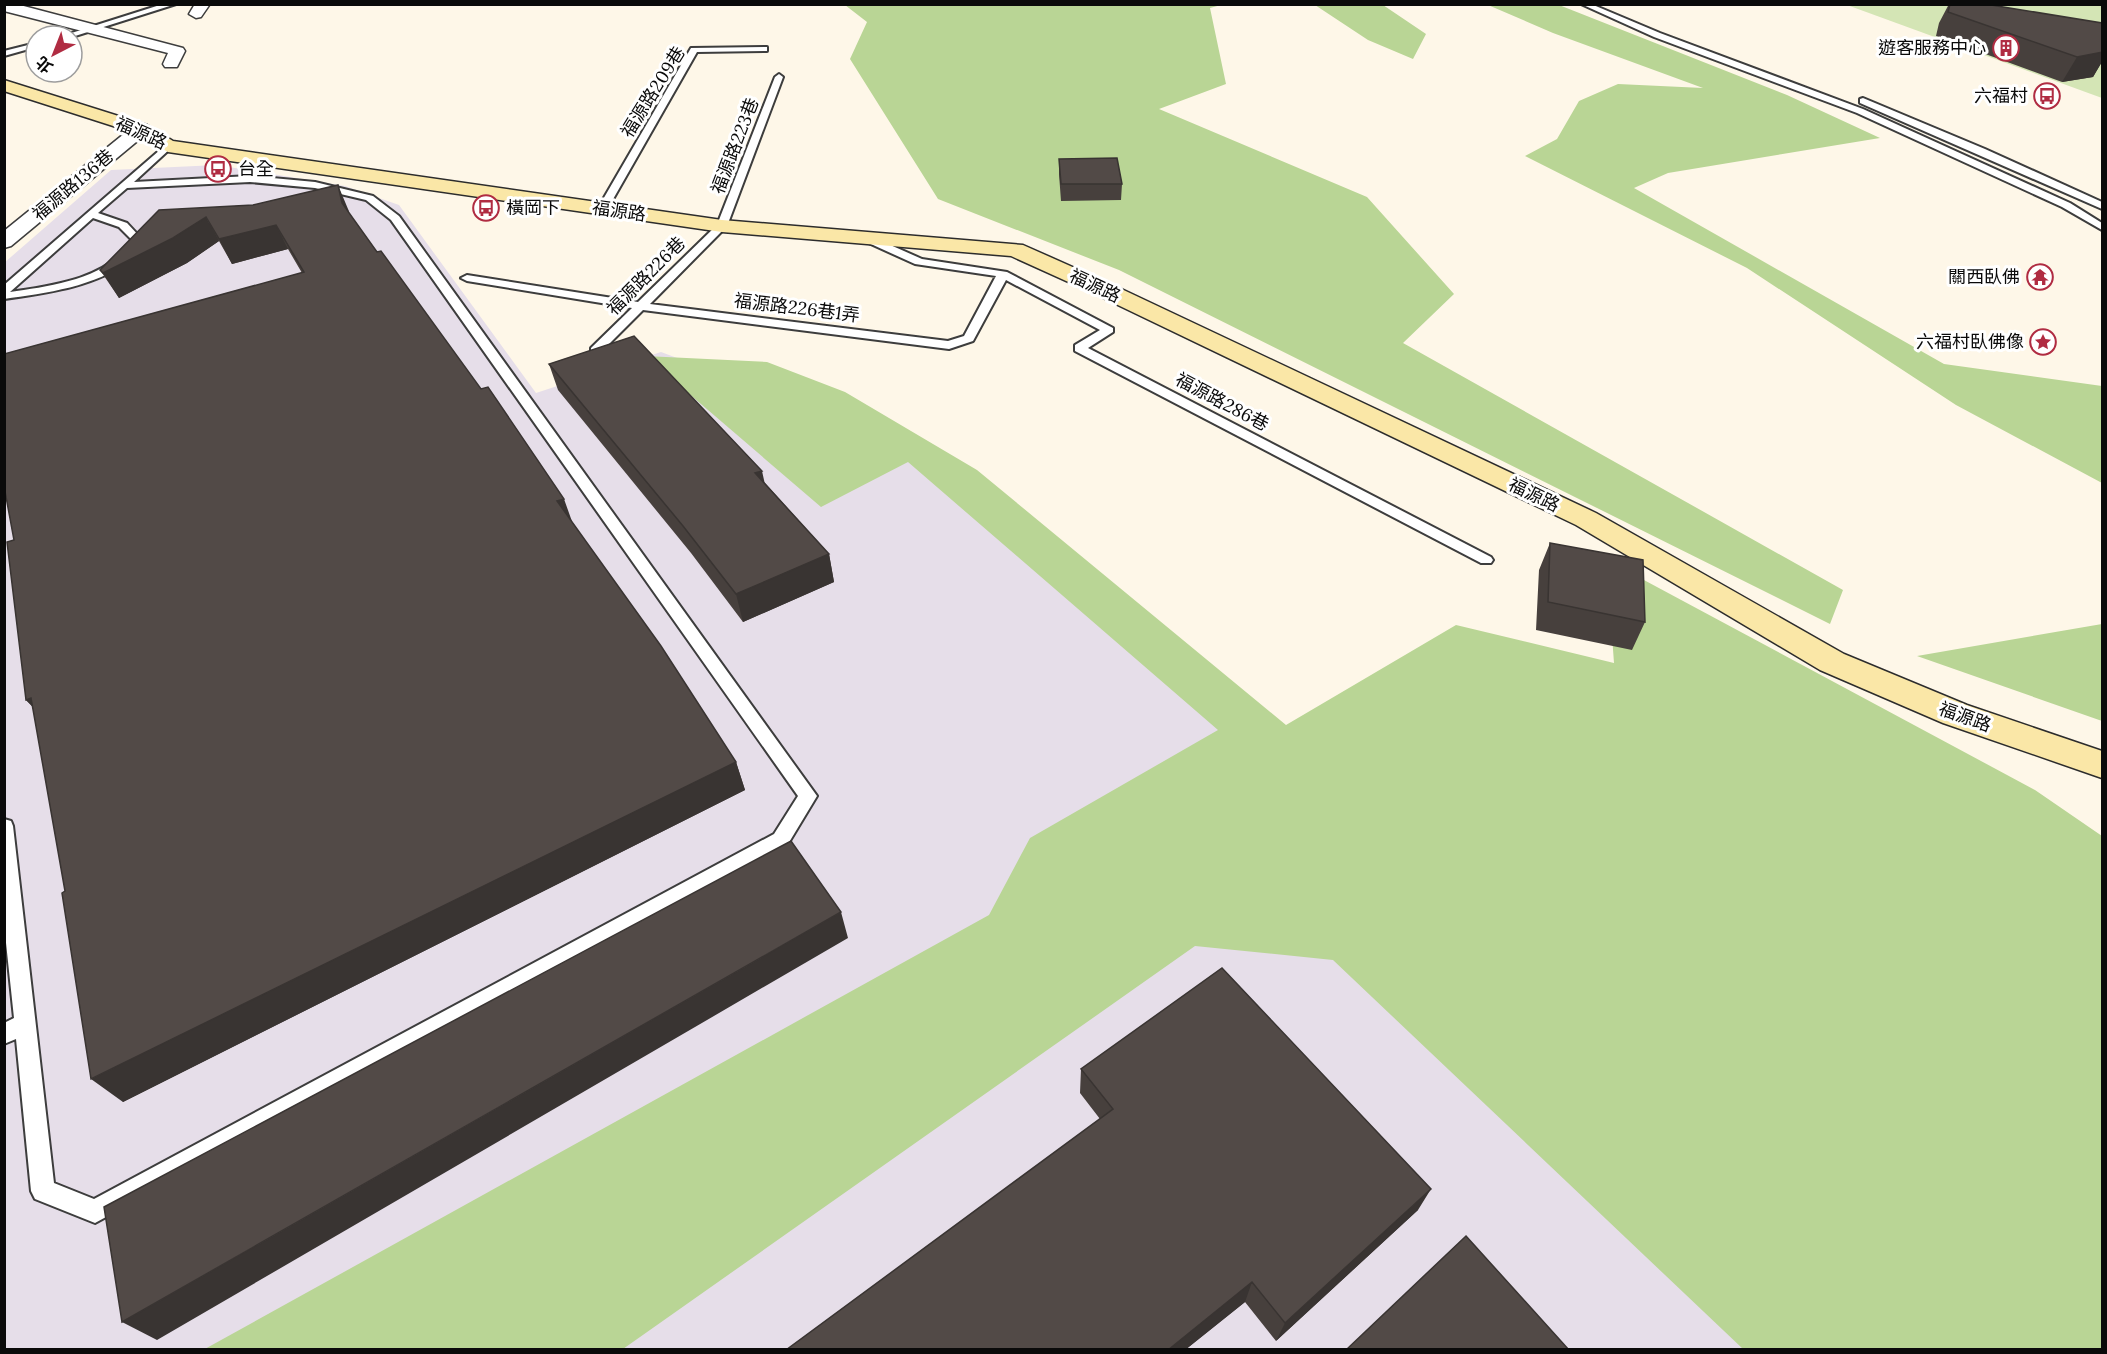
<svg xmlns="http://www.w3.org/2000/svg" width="2107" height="1354" font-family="Lora,'Noto Sans TC',serif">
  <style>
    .industrial { fill: #e6dee9 }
    .green { fill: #d4e5b5 }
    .forest { fill: #b9d595 }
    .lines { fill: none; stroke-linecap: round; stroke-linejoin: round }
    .lane-casing { stroke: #3d3d3d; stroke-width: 4 }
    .street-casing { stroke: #3d3d3d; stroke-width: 3 }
    .secondary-casing { stroke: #2c2c2c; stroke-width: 3 }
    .lane { fill: #fff; fill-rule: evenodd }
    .street { fill: #fff; fill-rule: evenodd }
    .secondary { fill: #fae7a7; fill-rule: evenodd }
    .wall { fill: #47403d }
    .shaded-wall { fill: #393432 }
    .building { fill: #524a47; stroke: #393432; stroke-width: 1.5 }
    .labels { text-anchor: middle; stroke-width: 6; stroke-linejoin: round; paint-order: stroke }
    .far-poi-label { font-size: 18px; fill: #0a0a0a; stroke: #fff; text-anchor: end }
    .far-street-label { font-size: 18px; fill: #0a0a0a; stroke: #fff }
  </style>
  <rect width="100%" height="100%" fill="#fef7e8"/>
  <path class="industrial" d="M217,165L345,186L399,205L536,393L661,352L918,448L2031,1349H5L4,263L111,170Z"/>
  <path class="green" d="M1847,5H2102V98Z"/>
  <path class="forest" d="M845,5H1221L1210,8L1226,84L1159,109L1367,197L1454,294L1403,343L1843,590L1830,624L1119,270L938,199L850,59L867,22Z
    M1315,5H1383L1426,34L1413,59L1368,40Z
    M1488,5H1559L1787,95L1880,138L1668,173L1634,188L1944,364L2102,386V483L1956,405L1747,268L1525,156L1557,139L1579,101L1618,84L1703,88L1553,33Z
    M645,356L767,362L845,392L977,470L1286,725L1456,625L1614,663L1608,581L1588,550L2035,790L2102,836V1349H1743L1333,960L1195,946L623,1349L203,1350L989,915L1030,838L1218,730L908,462L821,507Z
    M2102,624V721L1917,656Z"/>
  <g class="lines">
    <g class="lane-casing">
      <path id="lane" d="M163,4H176L72,37L62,36Z
        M1581,4H1591L1660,33L1863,109L2070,203L2102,223V230L2062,207L1857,113L1654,37Z
        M36,43V47L4,56V51Z
        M767,47V51H764L697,52L608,208L599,210L598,208L691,48Z
        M779,74L783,77L727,226L650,304L948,341L964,336L996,276L915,264L862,240V236H870L922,259L1007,272L1113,328V332L1088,348L1491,557L1493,560L1491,563H1481L1075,351V345L1100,330L1006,280L973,341L949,349L643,310L599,354H591V348L632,308L467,281L461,278L467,275L638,302L717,225L775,77Z
        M1863,98L1985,149L2102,202V209L1860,103V99Z
        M168,143L173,146L171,148L134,182L250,176L315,182L373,196L399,216L817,796L788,844L95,1223L35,1199L31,1191L16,1039L4,1044V1023L14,1018L4,924V819L11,821L13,826L54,1183L94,1199L774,834L798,796L391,220L366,200L315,188L250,182L127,188L98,213L127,223L141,238L142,240C139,246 135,255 130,260C96,287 46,293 4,299V285ZM93,218L119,227L132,240C109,279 51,286 10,292Z"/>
    </g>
    <g class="street-casing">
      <path id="street" d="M4,4H16L183,48L185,51L177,67H165L163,64L168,53L4,11Z
        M195,4H210L201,17L196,18L189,14Z
        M141,124L147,125L150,129L147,133L11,246L4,248V231L135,125Z"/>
    </g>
    <g class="secondary-casing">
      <path id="secondary" d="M4,80L147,125L173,141L722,220L1023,245L1113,285L1596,513L1844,654L1967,705L2102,751V778L1943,723L1820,670L1576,525L1097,295L1011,256L722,232L168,152L135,133L4,91Z"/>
    </g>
    <use href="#lane" class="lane"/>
    <use href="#street" class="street"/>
    <use href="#secondary" class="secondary"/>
  </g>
  <path class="wall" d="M1949,4H1994L1993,6L2102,23L2103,60L2093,77L2062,82L1936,36L1939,23Z
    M1059,159L1122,184L1121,200L1061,201L1059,174Z
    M253,205L348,209L349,213L377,252L572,522L736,762L745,790L123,1102L65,891L33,707L26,700L14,540L302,273L288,249L232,264L219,241L187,263L119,298L100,270Z
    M549,364L765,483L829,554L834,582L743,622L691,553L558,390Z
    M1550,543L1645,622L1632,650L1536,630L1539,570Z
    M1081,1069L1418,1210L1276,1341L1245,1302L1185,1350H786L1100,1119L1080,1093Z"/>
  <path class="shaded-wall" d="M2103,52V60L2093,77L2062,82L2077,57Z
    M338,185L348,209L353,227L342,203Z
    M206,217L219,241L187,263L119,298L103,273Z
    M276,225L288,249L232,264L219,239Z
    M762,471L768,498L755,473Z
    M564,499L574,527L557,501Z
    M829,554L834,582L743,622L736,594Z
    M31,698L52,727L26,700Z
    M736,762L745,790L123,1102L91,1079Z
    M841,912L848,938L157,1340L122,1322Z
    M1431,1189L1418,1210L1276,1341L1285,1323Z
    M1252,1282L1245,1302L1185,1350H1168Z"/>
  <path class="building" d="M1950,4H1985L2102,23L2103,52L2077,57L1948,12Z
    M1117,158L1122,184H1061L1059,159Z
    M338,185L342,203L377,252L381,251L481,389L488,387L564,499L557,501L661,646L736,762L91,1079L62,893L65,891L31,698L26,700L7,542L14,540L4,486V354L304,272L276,225L219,239L206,217L173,238L103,273L100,270L159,210L253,205Z
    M634,336L762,471L755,473L829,554L736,594L683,526L549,364Z
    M1550,543L1643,560L1645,622L1548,602Z
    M791,841L841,912L122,1322L104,1207Z
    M1222,968L1431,1189L1285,1323L1252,1282L1168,1350H786L1113,1109L1081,1069Z
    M1466,1236L1569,1350H1346Z"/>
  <defs>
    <g id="building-ring" transform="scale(1.35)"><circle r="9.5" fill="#fff" stroke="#b02c42" stroke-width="1.5"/><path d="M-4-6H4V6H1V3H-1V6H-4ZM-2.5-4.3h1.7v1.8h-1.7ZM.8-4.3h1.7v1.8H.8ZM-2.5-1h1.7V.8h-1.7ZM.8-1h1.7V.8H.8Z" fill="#b02c42"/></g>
    <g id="bus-ring" transform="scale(1.35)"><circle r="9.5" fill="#fff" stroke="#b02c42" stroke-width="1.5"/><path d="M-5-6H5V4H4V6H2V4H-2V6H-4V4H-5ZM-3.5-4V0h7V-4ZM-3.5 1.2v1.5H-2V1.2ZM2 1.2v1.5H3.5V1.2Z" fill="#b02c42"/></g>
    <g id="temple-ring" transform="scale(1.35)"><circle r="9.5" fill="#fff" stroke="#b02c42" stroke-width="1.5"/><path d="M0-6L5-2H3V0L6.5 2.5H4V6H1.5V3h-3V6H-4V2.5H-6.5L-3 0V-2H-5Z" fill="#b02c42"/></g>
    <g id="sight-ring" transform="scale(1.35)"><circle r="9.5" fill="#fff" stroke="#b02c42" stroke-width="1.5"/><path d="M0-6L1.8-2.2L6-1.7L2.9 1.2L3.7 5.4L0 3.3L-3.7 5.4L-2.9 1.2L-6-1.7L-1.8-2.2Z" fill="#b02c42"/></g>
  </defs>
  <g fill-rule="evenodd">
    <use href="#building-ring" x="2006" y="48"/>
    <use href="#bus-ring" x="2047" y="96"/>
    <use href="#bus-ring" x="218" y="169"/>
    <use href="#bus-ring" x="486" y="208"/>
    <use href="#temple-ring" x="2040" y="277"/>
    <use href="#sight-ring" x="2043" y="342"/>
  </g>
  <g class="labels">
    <g class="far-poi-label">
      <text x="1986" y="54">遊客服務中心</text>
      <text x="2028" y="102">六福村</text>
      <text x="238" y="175" text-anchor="start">台全</text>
      <text x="506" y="214" text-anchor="start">橫岡下</text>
      <text x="2020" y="283">關西臥佛</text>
      <text x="2024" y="348">六福村臥佛像</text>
    </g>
    <g class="far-street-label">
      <text transform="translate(653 92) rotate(-58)" y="6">福源路209巷</text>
      <text transform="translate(141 133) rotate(24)" y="6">福源路</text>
      <text transform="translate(735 146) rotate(-69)" y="6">福源路223巷</text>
      <text transform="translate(73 185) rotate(-40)" y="6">福源路136巷</text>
      <text transform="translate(619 211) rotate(8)" y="6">福源路</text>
      <text transform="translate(646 276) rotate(-45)" y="6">福源路226巷</text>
      <text transform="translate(1095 286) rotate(25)" y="6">福源路</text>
      <text transform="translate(797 308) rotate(7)" y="6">福源路226巷1弄</text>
      <text transform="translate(1222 402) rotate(28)" y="6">福源路286巷</text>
      <text transform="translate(1534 495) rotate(26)" y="6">福源路</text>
      <text transform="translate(1965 717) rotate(20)" y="6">福源路</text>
    </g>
  </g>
  <rect width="2107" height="1354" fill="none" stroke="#0a0a0a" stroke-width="12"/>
  <g transform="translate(54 54) rotate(222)"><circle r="28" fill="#ffffff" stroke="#9d9d9d" stroke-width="1.5"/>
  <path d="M0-4.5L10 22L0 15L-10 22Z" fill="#b02c42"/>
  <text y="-9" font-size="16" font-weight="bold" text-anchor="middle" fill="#0a0a0a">北</text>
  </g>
</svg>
